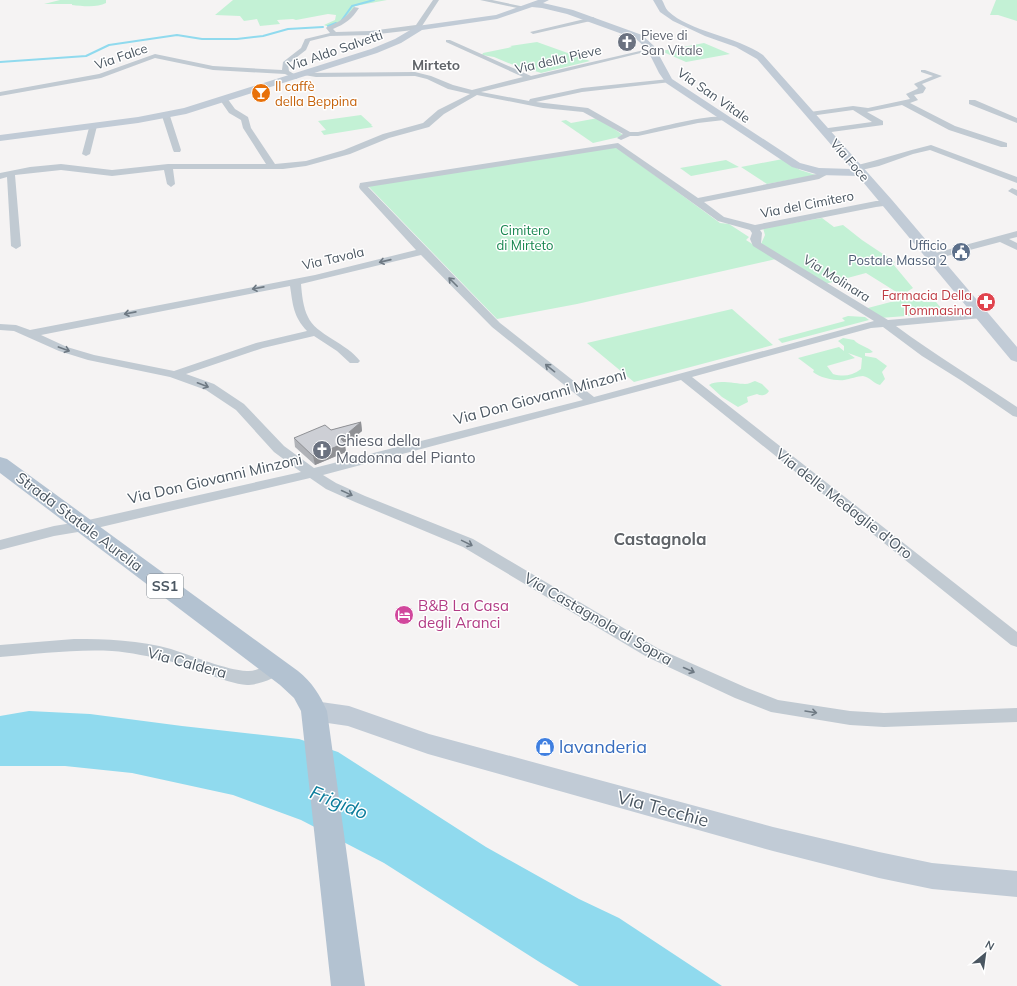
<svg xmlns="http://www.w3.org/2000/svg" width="1017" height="986" font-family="Mulish,sans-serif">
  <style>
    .green { fill: #c3f1d5; fill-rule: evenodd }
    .water { fill: #90daee }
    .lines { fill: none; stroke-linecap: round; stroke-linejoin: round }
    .stream { stroke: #90daee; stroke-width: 2 }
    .street { fill: #c1cad2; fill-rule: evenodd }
    .secondary { fill: #c1cbd6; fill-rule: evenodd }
    .primary { fill: #b3c2d1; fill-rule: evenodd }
    .wall { fill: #b0b2b7 }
    .shaded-wall { fill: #909195 }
    .building { fill: #cdcfd5; stroke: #909195 }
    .oneway { stroke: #6e7983 }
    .labels { text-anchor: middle; stroke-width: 3; stroke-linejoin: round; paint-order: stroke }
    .far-worship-label { font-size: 13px; fill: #5b616d; stroke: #fff; text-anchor: start }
    .far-street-label { font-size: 13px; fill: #4a5661; stroke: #fff }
    .far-food-label { font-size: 13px; fill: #c56008; stroke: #fff; text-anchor: start }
    .far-park-label { font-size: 13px; fill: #17864f; stroke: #fff }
    .far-service-label { font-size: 13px; fill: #4e5e75; stroke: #fff; text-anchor: end }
    .far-health-label { font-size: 13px; fill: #be3a42; stroke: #fff; text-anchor: end }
    .far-quarter-label { font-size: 14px; font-weight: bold; fill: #5f6368; stroke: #fff }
    .shield { fill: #fff; stroke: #808990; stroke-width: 1 }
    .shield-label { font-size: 14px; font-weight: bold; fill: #4a5661 }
    .street-label { font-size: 15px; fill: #4a5661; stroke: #fff }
    .worship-label { font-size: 15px; fill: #5b616d; stroke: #fff; text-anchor: start }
    .hotel-label { font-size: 15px; fill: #b23c85; stroke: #fff; text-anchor: start }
    .quarter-label { font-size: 17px; font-weight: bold; fill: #5f6368; stroke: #fff }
    .near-shop-label { font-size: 18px; fill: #366cbe; stroke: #fff; text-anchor: start }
    .near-street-label { font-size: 18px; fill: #4a5661; stroke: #fff }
    .near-water-label { font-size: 19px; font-style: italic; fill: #0c7c9b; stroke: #fff }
  </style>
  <rect width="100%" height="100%" fill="#f5f3f3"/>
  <path class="green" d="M60,0H106V3C97,8 82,6 72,5V4H44Z
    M233,0H387L355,6L347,18L329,27L324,25L335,20L336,15L328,14L296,20L293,19L277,20L280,24L260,26L257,19L244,21L240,16L215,15Z
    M996,0H1017V21L998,15H990Z
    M537,42L590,61L541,73L535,71L530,72L494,57L482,55L483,53L512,47L510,46Z
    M704,43L730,54L686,62L661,51Z
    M361,115L372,125H371L373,127L324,135L321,131L326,130L318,121Z
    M598,118L623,135L619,137L593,143L561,121L566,120L571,123Z
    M616,147L720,223L729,224L749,237L746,240L776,259L577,304L497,319L367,185Z
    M783,159L800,170L816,175L767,184L741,167Z
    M726,160L739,167L691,176L680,168Z
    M822,218L834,227L843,225L862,240L895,262L893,264L913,288L905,293L924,302H936L945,313L880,318L864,309L906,298L866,273L825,284L761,244L765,235L763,228Z
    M732,309L773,345L634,382L587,343Z
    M848,316L865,317L869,320L782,343L778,339L845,321L842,318Z
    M843,338L854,340C859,346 867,346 873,352L870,353H865V356L876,358L887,366L882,372L885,379L880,385C874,384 870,377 863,376C858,376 850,379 844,380C836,381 820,378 813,372L814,370L798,358L839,347L844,351V346L838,341ZM848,353L862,358L861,369C852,376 843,377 833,374L827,366L855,358Z
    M755,381L762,384L769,391C766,396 761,396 757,394L747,397L748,402L738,407L722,397L709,385C717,379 736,384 745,384C749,384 751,382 755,381Z"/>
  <path class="water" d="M29,711L90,714L182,726L299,739L338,752L486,847L579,899L619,918L722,986H579L541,963L384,863L301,820L233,795L132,773L65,766H0V716Z"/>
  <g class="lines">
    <path class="stream" d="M342,20L352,6L374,0
      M328,26L336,23
      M0,62L86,56L109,45L177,35L202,39H237L263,36L288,29L323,27"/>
    <path class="street" d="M433,0H439L422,26V29L370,35L330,36L310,41L306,50L288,64L289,71L299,77L296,79L285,74L213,70L155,58L101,78L0,96V92L99,74L155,54L213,66L282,70L283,62L301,48L305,39L330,33L326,28L327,27C339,22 346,18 354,7L359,8C352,19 345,24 333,29L336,32L370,31L416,25Z
      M480,0H492L525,7L522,9Z
      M593,17L596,19L595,20L533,34L530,32Z
      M446,40H450L531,76L653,48V50L481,92L529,101L530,99L582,88L669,79L671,80V82L582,92L536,102L588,108L630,132H638C652,129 720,111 728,118L724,120L698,123L638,136H630L621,140L617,138L623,134L583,112L543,108L477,95L444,114L429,127L389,138L350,154L306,166L283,169H173L175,184L171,187L167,184L164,170L112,176L61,170L15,175L21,246L16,249L11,246L7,177L0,179V173L30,167L61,164L112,170L168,164H266L243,128L241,120L229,113L220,100L221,98H227L235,109L248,117L251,128L275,164L306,161L344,150L383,134L423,123L438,110L470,94L448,89L427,79L415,76L316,77L304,75V73L415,72L431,76L453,85L472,90L523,77L446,42Z
      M921,70H925L942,76L922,84L926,88L923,93L914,95L918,100L910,103L955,126L1007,143V147H1001L949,130L902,105L867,112L883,121V125L824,133L820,131L821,129L872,122L853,110L810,116L806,114L810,112L853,106L868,108L910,99L906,94L917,89L918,88L914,84L916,83L933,76L921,72Z
      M969,100H975L1017,118V123L969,104Z
      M163,114H169L170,116L181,150L180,152H174L173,150L162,116Z
      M90,124H93L97,126L90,154L86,156L82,154Z
      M618,143L698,198L817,174L826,170L829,171L830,173L819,179L704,202L724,217L755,225L876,201H891L893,203L891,205L876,207L760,230L762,233L761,243L888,320L982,312L986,313L987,315L982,318L896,326C935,355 977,380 1017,407V417L1013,416L962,381L922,356L883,327L871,328L692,377L1017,632V647L1011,645L681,380L323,475L336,483L365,496L473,539L659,649L747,688L778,700L850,711L884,713L1017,708V722L884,727L850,725L771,712L735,698L647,657L463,547L355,502L326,489L310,478L84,531L54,536L0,550V540L54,526L84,521L301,472L274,452L236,410L206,390L170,377L88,360L59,351L14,331L0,330V324L16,325L30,330L315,275L416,250L360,189L359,187L360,183ZM616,148L718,221L750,230L752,233L750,239L753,246L874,321L594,397L500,323L368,187ZM421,255L492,327L583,400L314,468L284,446L244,404L214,384L186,374L263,348L314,336L337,351L350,363H358L360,361C348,344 315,334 308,317C303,307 302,295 301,284ZM290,286C293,305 293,316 307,331L256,343L174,371L94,355L67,347L41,335Z
      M931,145L1017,177V183L930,150L913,154L879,166L857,171L853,168L854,166C880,160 905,151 931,145Z
      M1012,188L1017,190V196L1008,191Z
      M1017,231V237L1009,239L1017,243V250L1000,242L932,260L927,257L928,255Z
      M74,639C106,639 140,640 171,649C193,656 226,670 247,671C257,672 267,664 276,662L282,663L284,668C279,678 258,685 247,685C224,683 192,667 169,661C152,657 129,652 112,651C75,649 37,654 0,657V645Z"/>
    <path class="secondary" d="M538,0H549L543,3L573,10L642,35L654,46L672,79L800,163L819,168L852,169L757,59L736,47L705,36L673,21L660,12L653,0H662C664,3 665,8 668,11C690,32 736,36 763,55L892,200L1017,347V362L1011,360L858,176L819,175L792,167L666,83L659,73L647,49L636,39L567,14L542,8L532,7L497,19L422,30L401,43L377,53L186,114L138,123L0,141V135L138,117L184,108L371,49L395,39L417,26L496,15Z
      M314,701L349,706L429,734L773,827L879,852L932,863L1017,871V897L932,889L879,878L773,851L428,754L348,726L314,721L305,718L302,711L305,704Z"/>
    <path class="primary" d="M0,457L7,459L298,671C312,682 320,695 327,711L365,986H331L301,711L294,698L280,685L0,473Z"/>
  </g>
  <path class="wall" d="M361,422L362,431L345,445L346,452L315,465L295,447L294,438L331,430Z"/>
  <path class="shaded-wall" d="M361,422L362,431L345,445L346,452L315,465L313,456Z"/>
  <path class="building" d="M361,422L341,439L345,443L313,456L294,438L325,425L331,430Z"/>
  <defs><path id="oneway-shaft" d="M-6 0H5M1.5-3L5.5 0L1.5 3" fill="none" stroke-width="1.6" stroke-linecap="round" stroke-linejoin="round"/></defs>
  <g class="oneway">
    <use href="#oneway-shaft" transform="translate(385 261) rotate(167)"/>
    <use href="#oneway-shaft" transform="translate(453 282) rotate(-135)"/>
    <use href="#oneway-shaft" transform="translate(258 288) rotate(169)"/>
    <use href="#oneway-shaft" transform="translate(130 313) rotate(169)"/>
    <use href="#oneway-shaft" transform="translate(64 349) rotate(20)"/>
    <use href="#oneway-shaft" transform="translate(550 368) rotate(-141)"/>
    <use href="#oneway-shaft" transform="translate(203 385) rotate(21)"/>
    <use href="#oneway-shaft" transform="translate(347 493) rotate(25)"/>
    <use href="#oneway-shaft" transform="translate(467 543) rotate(26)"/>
    <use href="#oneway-shaft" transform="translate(689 670) rotate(24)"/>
    <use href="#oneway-shaft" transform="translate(811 712) rotate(9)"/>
  </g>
  <defs>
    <g id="church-disc" transform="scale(1)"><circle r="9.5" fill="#6b7280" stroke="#fff"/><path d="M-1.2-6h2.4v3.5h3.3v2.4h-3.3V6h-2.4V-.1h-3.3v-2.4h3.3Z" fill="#fff"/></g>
    <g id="bar-disc" transform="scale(1)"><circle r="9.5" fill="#e8710a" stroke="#fff"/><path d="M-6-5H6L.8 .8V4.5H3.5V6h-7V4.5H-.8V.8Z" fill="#fff"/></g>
    <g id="civic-disc" transform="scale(1)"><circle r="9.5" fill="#5c6f8a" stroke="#fff"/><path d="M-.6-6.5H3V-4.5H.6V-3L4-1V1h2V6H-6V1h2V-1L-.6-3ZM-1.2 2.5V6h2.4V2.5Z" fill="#fff"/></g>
    <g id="pharmacy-disc" transform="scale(1)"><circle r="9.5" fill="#e0444e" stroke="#fff"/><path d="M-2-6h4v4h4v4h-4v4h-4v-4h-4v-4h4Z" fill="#fff"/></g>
    <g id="hotel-disc" transform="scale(1)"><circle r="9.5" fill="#d1479c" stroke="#fff"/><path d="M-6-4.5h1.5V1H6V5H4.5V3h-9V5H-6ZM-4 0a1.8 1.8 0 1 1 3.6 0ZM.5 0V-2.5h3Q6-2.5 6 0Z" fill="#fff"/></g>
    <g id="shop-disc" transform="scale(1)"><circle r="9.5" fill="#3f7fe0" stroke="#fff"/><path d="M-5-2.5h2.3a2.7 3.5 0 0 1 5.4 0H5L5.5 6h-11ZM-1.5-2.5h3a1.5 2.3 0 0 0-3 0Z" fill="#fff"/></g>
  </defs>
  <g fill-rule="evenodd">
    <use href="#church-disc" x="627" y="42"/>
    <use href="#bar-disc" x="261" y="93"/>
    <use href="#civic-disc" x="961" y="252"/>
    <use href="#pharmacy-disc" x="986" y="302"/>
    <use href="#church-disc" x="322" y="450"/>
    <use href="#hotel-disc" x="404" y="615"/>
    <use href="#shop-disc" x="545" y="747"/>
  </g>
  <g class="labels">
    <g class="far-worship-label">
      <text x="641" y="40">Pieve di<tspan x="641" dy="15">San Vitale</tspan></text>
    </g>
    <g class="far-street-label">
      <text transform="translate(335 50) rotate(-19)" y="5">Via Aldo Salvetti</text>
      <text transform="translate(121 56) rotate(-19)" y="5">Via Falce</text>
      <text transform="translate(558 59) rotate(-13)" y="5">Via della Pieve</text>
      <text transform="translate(714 95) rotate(35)" y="5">Via San Vitale</text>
      <text transform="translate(850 160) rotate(49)" y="5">Via Foce</text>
      <text transform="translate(807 204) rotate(-11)" y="5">Via del Cimitero</text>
      <text transform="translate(333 258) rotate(-13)" y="5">Via Tavola</text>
      <text transform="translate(837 278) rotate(32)" y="5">Via Molinara</text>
    </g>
    <g class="far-food-label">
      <text x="275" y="91">Il caffè<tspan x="275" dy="15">della Beppina</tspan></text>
    </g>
    <g class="far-park-label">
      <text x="525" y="235">Cimitero<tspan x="525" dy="15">di Mirteto</tspan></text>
    </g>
    <g class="far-service-label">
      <text x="947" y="250">Ufficio<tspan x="947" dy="15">Postale Massa 2</tspan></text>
    </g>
    <g class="far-health-label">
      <text x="972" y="300">Farmacia Della<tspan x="972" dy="15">Tommasina</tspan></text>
    </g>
    <g class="far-quarter-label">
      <text x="436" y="70">Mirteto</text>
    </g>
    <rect class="shield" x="147" y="574" width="36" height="24" rx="3"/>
    <g class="shield-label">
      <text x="165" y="591">SS1</text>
    </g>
    <g class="street-label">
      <text transform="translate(540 397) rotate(-15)" y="5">Via Don Giovanni Minzoni</text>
      <text transform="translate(215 479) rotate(-13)" y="5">Via Don Giovanni Minzoni</text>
      <text transform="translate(844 504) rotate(38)" y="5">Via delle Medaglie d'Oro</text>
      <text transform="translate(79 522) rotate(37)" y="5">Strada Statale Aurelia</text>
      <text transform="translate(598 619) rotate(30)" y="5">Via Castagnola di Sopra</text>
      <text transform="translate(187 663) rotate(15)" y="5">Via Caldera</text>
    </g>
    <g class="worship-label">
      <text x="336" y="446">Chiesa della<tspan x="336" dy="17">Madonna del Pianto</tspan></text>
    </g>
    <g class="hotel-label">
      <text x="418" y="611">B&amp;B La Casa<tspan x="418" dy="17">degli Aranci</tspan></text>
    </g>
    <g class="quarter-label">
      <text x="660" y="545">Castagnola</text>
    </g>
    <g class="near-shop-label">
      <text x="559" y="753">lavanderia</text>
    </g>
    <g class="near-street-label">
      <text transform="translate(663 809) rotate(15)" y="6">Via Tecchie</text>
    </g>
    <g class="near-water-label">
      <text transform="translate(339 802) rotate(22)" y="7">Frigido</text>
    </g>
  </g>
  <g transform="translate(985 954) rotate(29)" stroke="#ffffff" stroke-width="3" paint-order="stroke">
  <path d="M0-3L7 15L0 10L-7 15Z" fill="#4a5661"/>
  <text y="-6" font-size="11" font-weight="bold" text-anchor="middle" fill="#4a5661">N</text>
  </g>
</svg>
